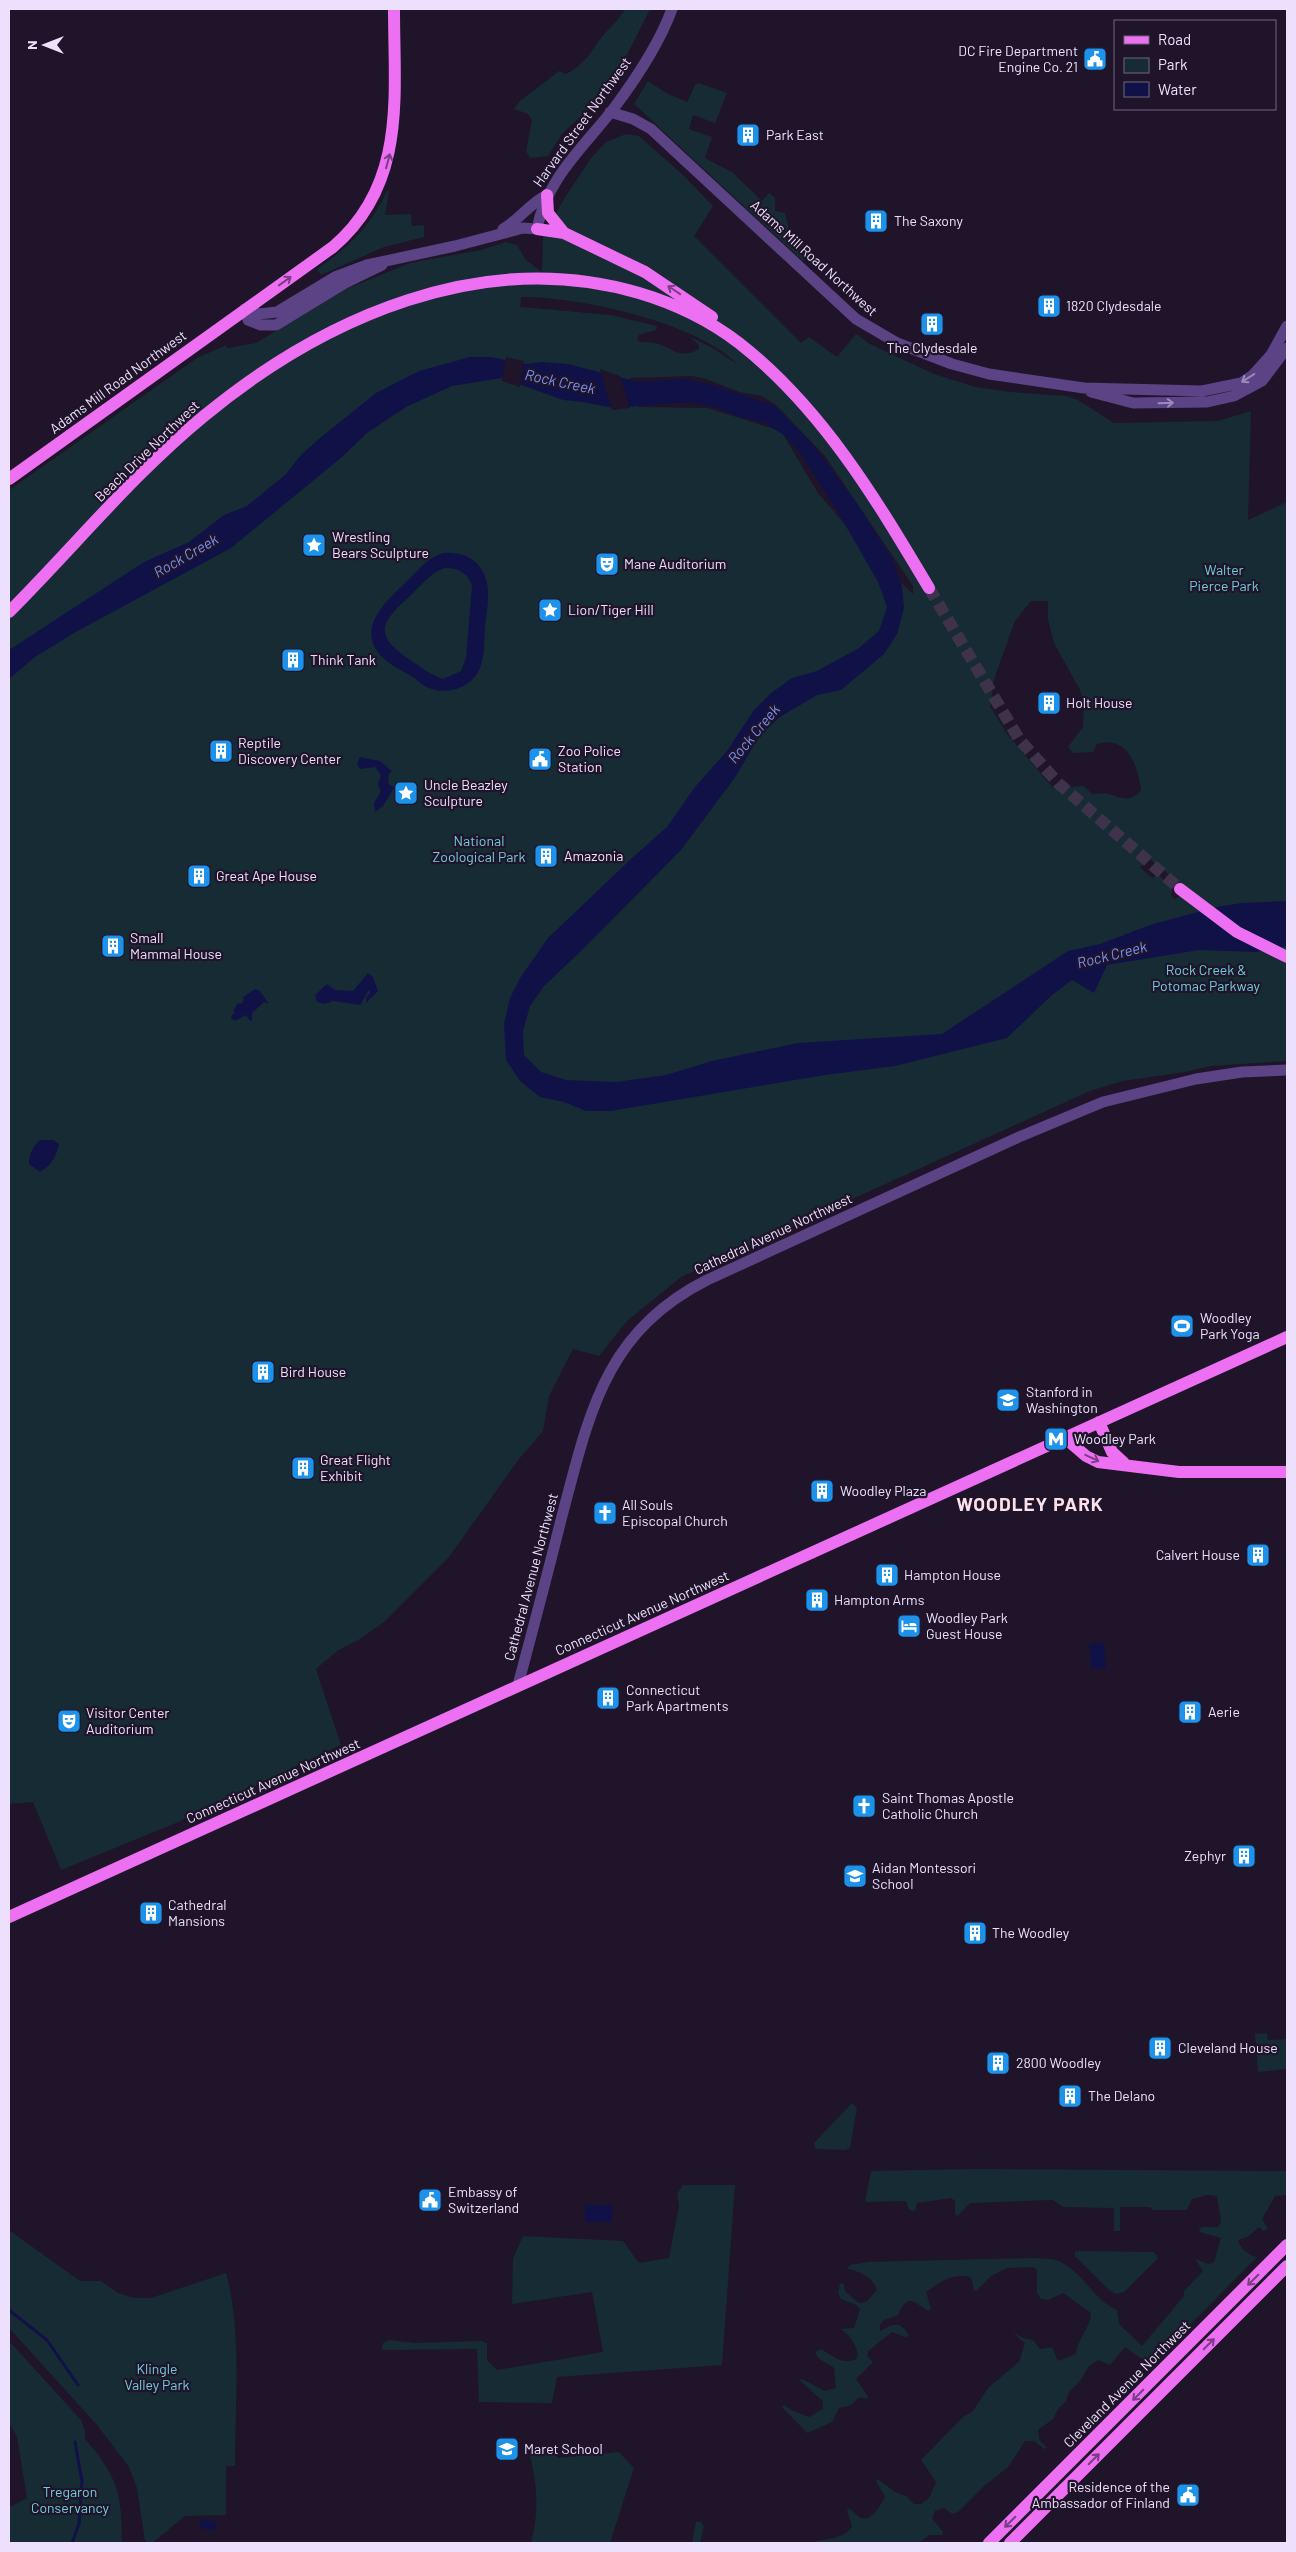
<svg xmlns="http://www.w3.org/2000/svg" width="1296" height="2552" font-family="Barlow,sans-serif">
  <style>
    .green { fill: #172b34; fill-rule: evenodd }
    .water { fill: #101247; fill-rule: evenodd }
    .pier { fill: #1f142a }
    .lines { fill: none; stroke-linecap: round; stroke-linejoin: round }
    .stream { stroke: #101247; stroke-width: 3 }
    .major-tunnel { stroke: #3e334a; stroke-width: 12; stroke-dasharray: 12 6; stroke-linecap: butt }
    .minor { stroke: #5b4385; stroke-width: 11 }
    .major { stroke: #ed70f3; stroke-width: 12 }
    .oneway { stroke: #7c3d84 }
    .oneway2 { stroke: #9c8abb }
    .labels { text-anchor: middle; stroke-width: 4.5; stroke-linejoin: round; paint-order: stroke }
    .poi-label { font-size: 14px; fill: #ece0fc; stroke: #1f142a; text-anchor: start }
    .street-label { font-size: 14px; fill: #ece0fc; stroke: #1f142a }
    .park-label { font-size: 14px; fill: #70cfd8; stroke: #1f142a }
    .water-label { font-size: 15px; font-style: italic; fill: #7790f3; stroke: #1f142a }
    .district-label { font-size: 19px; font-weight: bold; letter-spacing: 1px; fill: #fce1ea; stroke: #1f142a }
  </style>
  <rect width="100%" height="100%" fill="#1f142a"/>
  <path class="green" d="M625,9H650L628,53L597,101L562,134L548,156L530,158L526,151L532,120L528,114L514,109L520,101L559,71L566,74C587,63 589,53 602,37C609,28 620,19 625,9Z
    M648,81L668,94L687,102L695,85L699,83L727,93L715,123L693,115L689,129L712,137L705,158L732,172L762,201L769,193L775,198V211L785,213L789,230L813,253L803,261L634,104Z
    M626,134L639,136L683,175L713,206L694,236L801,343L809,337L837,357L856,334L870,344L934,374L976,387L1010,392L1067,396L1078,400L1114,423L1218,421L1251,411L1248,520L1287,502V1061L1211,1066L1185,1072L1123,1081L1090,1091L681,1277L627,1321L599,1356L573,1349L549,1396L543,1431L519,1459L449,1557L384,1622L360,1639L337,1651L316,1669L341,1745L176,1823L61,1870L33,1802L9,1804V490L197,358L226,345L227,348L256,343L346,289L410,263L481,250L506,242L517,245L526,260L542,272L543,236L567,194L592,157L606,142ZM521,297C577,296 699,323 737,364L711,347L690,337L699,345V349C680,361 670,346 655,343C648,341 642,344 637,340L639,335L656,330L657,326L611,315L520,307ZM692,376L706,379L739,392L762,396L776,405L825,456L913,586V594L866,549L818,493L781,431L708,408L638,407L629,378ZM1031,601H1048V619L1054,643L1080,690L1084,704L1083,727L1068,747L1073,753L1093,752L1097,744C1128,734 1138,767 1141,790C1130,803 1122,798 1108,794C1103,793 1097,794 1092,794L1084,786L1053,788L1007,734L990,706L995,676L1015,621ZM1151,860L1180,884L1179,897L1175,899L1171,896L1172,890L1158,874L1152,878L1140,867Z
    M387,191H389L385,215L411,214L412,226L424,225V237L384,247L321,275L317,269C350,246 369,228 387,191Z
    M1267,2033L1268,2040L1287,2039V2069L1258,2072L1255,2034Z
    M852,2103L857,2108L850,2148L845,2150L815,2149L814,2143Z
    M975,2169L1287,2171V2195L1275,2196L1262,2219L1268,2228L1264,2231L1259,2227L1249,2236L1238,2240C1240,2248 1249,2256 1257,2257L1150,2365L1125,2347L1110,2365L1098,2360L1089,2366L1080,2381L1069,2392L1066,2401L1058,2409L1053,2419L1038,2430L1039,2439L1047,2448L1044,2449L1034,2441H1025L1008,2467L983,2487L958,2512L952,2514L944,2508L935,2511L932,2518L943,2532L942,2535H929L919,2543H815L816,2541C829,2539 845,2538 852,2526L847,2511L849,2508C854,2511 857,2517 862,2518C872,2522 881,2504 885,2497L876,2481L878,2479L895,2492L906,2496L914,2504H921L929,2498L936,2482L921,2460L963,2417L972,2412L989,2387L1019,2362L1025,2343L1012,2332L1023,2338L1033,2340L1040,2349L1052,2347L1058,2361L1076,2354C1077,2339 1090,2329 1091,2313L1063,2293L1048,2300L1041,2299L1037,2293V2270L1033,2267L1007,2268L991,2276L976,2291L974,2290L971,2277C952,2273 941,2281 926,2292L931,2309L928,2311C912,2300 907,2294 898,2315C890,2319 878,2318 880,2331C891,2326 899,2318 909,2336L905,2337L892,2332L868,2351L867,2356L872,2361V2363L856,2379L868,2396L867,2399L859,2397L851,2405L839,2408L832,2422L807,2433L782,2407L784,2405L793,2411L809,2417L823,2409V2401L799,2380L802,2379L825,2391L836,2388L834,2368L818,2358L815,2352L821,2349C828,2353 838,2361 846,2361C870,2363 851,2334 840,2329L854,2328L860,2309L856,2305L841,2299L838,2293L840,2283L844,2284L845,2291L859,2303L866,2302L877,2290C874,2278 858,2270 847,2269L850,2265L868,2262L1033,2258C1042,2259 1053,2258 1061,2262C1083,2273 1094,2300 1117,2310L1119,2324L1142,2346L1184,2296V2291L1203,2271L1195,2259L1209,2264L1214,2262L1221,2238L1200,2232L1199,2229L1202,2227H1218L1221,2222L1217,2196L1207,2195L1192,2199L1187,2210H1153L1150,2207H1120V2231H1114V2208L1063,2207L1053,2200L970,2203L958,2216L955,2214V2201L951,2198L917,2203L915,2211L909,2210L906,2201L865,2202L871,2171Z
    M683,2185H735L722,2365L557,2377L552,2403L479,2402L477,2349L382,2350L383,2343L389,2340L415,2343L481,2341L487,2343V2360L497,2370L603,2352L592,2292L512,2304L513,2259L523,2236L623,2241L639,2263L669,2258L679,2206L677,2194Z
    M9,2230L80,2281H101L118,2293L134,2298H151L226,2273C242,2331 235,2405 235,2466H226V2515L185,2516L152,2543L145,2541L137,2488L129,2467L97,2425L9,2328Z
    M1079,2251L1154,2252L1158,2258L1124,2292L1116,2294L1109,2290L1075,2256V2252Z
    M9,2341L81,2420L85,2431V2439C118,2476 122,2495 122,2543H9V2472L10,2507L27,2498L17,2437L9,2422Z
    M557,2451V2458L619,2452L634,2468L610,2543H531C539,2512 538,2484 529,2453Z
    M696,2522H701L704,2526L700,2543H692Z"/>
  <path class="water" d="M470,357H491L525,364L542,362L568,364L638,382L685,379L709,384L775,406L810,441L856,502L893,561L902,586L904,608L897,634L884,654L841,690L817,695L780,717L760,735L736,776L681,850L580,952L544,986L530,1006L523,1031L524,1055L541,1072L566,1080L616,1082L666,1075L712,1061L798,1043L942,1034L1068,951L1100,944L1150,925L1216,907L1242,903L1287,901V946L1256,952L1199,950L1107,965L1094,993L1072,980L1052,995L1007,1038L895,1066L825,1075L611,1111H586L564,1102L540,1097L520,1081L506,1060L504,1023L510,998L520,978L548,938L632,858L667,827L695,787L727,751L754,710L771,693L792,678L817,671L859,648L879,631L887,607L878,582L839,514L801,454L785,436L765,423L740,417L715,407L690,402L613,408L583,402L563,400L502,378L452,386L406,407L367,433L342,457L231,548L74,633L35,657L9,679V650L144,562L189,542L224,515L247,506L285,475L301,455L320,438L376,393L419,371Z
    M443,553C457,552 471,555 480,567C493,584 487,608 485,627C484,640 485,656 480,668C473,686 450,695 432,689C425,687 419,682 413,677C402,671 390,665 381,656C356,628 385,602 405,583C417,572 426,558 443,553ZM445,568C459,568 466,572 472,585L466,658L461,671L443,679C431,675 421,667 410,660C370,633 383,621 412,594C422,584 432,572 445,568Z
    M360,757L380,761L392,771L389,774L388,783L394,788L383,806L375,812L374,803L381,791L378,785L381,775L375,767L360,769L357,764Z
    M368,973L373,977L378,991L366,1003V998L370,993L369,990L360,1005L333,1001L325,1004L317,1002L315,995L327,984L335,990L353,991Z
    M255,989L259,990L269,1004L264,1002L252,1013V1020L250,1021L246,1015L235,1021L231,1018L232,1015L235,1013L233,1011L238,1003L242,1004L244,999L242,998Z
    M40,1140H53L59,1144C56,1157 52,1165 40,1172L29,1164C29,1154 33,1146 40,1140Z
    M1104,1643L1106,1668L1091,1669L1089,1644Z
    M585,2205H612V2222H585Z
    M202,2519L216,2522V2528L212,2531L202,2528L199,2524Z"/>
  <path class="pier" d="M506,357L524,361L520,387L502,381Z
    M600,369L620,376L630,408L612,410Z"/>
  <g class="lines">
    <path class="stream" d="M9,2310L47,2340L78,2385
      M72,2543L79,2524L82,2481L75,2442"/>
    <path class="major-tunnel" d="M929,588L1019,739L1058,783L1180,889"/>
    <path class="minor" d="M610,112L633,119L651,129L856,319L897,343L952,364L989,374L1084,388L1202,391L1241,383L1253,375L1271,355L1287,326
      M503,229C519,220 530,203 547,195
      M245,309L259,314L277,312L335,277L367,265L455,246L523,228L537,229C546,179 584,147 614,108C635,80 660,42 672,9
      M245,309L248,320L261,325H276L345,283L382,265
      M1091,392L1133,403L1207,402L1234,396L1262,381L1287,348
      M518,1685C533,1629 548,1572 562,1516C589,1415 604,1332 707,1280L1019,1137L1103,1102L1196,1079L1242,1072L1287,1070"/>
    <path class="major" d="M547,195L548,213L564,233L645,272L712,317
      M537,229L564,233
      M9,479L333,247C407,184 394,96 394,9
      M9,612C74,547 133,474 204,416C324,317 483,247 639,293C676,304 709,320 739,343C822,408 876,499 929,588
      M1180,889L1237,932L1287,957
      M1099,1422L1112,1452L1124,1463
      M1065,1438L1086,1456L1098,1462L1179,1472H1287
      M9,1917L1287,1337
      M989,2543L1287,2245
      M1010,2543L1287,2266"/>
  </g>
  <defs><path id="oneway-shaft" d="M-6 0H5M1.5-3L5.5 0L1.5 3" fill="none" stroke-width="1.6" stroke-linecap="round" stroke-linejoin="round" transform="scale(1.25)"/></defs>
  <g class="oneway">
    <use href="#oneway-shaft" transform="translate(388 161) rotate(-75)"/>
    <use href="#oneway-shaft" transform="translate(285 281) rotate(-36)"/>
    <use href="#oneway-shaft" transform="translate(674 290) rotate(-146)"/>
    <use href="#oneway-shaft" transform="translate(1092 1458) rotate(25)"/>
    <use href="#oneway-shaft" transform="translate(1253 2280) rotate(135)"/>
    <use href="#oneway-shaft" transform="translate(1209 2344) rotate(-45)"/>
    <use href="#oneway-shaft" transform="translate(1138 2395) rotate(135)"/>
    <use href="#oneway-shaft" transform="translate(1094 2459) rotate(-45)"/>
    <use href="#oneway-shaft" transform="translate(1010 2522) rotate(135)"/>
  </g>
  <g class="oneway2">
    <use href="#oneway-shaft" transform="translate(1248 378) rotate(148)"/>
    <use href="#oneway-shaft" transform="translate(1166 403) rotate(-2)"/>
  </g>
  <defs>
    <g id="civic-square" transform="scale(1.25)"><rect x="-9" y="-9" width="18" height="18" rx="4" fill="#1c92eb" stroke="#1f142a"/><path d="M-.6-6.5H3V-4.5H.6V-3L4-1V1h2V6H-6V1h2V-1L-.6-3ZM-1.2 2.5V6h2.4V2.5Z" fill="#fff"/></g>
    <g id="building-square" transform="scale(1.25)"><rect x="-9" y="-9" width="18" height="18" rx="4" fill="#1c92eb" stroke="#1f142a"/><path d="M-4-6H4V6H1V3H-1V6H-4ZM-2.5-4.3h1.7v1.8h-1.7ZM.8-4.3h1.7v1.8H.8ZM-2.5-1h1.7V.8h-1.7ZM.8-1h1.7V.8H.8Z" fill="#fff"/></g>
    <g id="sight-square" transform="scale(1.25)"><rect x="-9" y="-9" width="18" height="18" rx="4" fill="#1c92eb" stroke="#1f142a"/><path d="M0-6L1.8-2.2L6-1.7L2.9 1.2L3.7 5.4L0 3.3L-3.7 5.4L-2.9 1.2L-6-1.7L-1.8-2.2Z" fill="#fff"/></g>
    <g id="theatre-square" transform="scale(1.25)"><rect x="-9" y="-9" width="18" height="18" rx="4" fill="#1c92eb" stroke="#1f142a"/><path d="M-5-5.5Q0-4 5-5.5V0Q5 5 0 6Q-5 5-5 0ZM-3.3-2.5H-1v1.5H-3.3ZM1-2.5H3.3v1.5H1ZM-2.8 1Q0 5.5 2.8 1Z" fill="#fff"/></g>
    <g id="stadium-square" transform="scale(1.25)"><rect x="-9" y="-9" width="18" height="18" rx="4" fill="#1c92eb" stroke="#1f142a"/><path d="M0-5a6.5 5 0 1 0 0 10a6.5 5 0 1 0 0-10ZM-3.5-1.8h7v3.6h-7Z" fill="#fff"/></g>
    <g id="university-square" transform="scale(1.25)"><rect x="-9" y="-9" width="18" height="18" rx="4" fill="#1c92eb" stroke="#1f142a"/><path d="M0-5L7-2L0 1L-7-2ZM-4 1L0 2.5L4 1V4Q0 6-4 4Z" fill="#fff"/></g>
    <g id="metro-square" transform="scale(1.25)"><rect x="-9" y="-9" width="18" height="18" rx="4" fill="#1c92eb" stroke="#1f142a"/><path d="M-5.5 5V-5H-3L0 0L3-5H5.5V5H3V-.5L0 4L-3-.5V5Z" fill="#fff"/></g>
    <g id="church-square" transform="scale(1.25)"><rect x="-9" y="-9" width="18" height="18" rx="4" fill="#1c92eb" stroke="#1f142a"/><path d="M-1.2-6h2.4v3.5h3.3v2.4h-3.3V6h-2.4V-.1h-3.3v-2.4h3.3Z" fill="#fff"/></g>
    <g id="hotel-square" transform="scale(1.25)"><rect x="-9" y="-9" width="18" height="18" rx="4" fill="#1c92eb" stroke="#1f142a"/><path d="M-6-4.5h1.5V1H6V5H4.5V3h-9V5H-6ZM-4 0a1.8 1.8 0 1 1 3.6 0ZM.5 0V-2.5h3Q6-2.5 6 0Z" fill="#fff"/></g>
    <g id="school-square" transform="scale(1.25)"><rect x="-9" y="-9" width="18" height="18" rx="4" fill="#1c92eb" stroke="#1f142a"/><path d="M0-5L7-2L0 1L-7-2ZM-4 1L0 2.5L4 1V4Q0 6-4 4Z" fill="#fff"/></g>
  </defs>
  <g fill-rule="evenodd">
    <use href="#civic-square" x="1095" y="59"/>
    <use href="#building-square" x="748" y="135"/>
    <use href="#building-square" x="876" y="221"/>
    <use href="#building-square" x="1049" y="306"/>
    <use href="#building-square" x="932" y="324"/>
    <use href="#sight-square" x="314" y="545"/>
    <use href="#theatre-square" x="607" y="564"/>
    <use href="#sight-square" x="550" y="610"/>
    <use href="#building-square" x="293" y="660"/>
    <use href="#building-square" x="1049" y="703"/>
    <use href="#building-square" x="221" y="751"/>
    <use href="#civic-square" x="540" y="759"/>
    <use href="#sight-square" x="406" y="793"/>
    <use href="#building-square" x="546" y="856"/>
    <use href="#building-square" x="199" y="876"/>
    <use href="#building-square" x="113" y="946"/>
    <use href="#stadium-square" x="1182" y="1326"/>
    <use href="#building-square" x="263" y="1372"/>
    <use href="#university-square" x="1008" y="1400"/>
    <use href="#metro-square" x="1056" y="1439"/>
    <use href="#building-square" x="303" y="1468"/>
    <use href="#building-square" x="822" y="1491"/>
    <use href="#church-square" x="605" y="1513"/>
    <use href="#building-square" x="1258" y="1555"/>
    <use href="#building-square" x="887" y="1575"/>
    <use href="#building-square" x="817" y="1600"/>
    <use href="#hotel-square" x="909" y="1626"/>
    <use href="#building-square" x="608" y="1698"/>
    <use href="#building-square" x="1190" y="1712"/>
    <use href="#theatre-square" x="69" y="1721"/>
    <use href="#church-square" x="864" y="1806"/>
    <use href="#building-square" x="1244" y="1856"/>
    <use href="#school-square" x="855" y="1876"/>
    <use href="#building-square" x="151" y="1913"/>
    <use href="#building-square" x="975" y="1933"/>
    <use href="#building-square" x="1160" y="2048"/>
    <use href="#building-square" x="998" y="2063"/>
    <use href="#building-square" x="1070" y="2096"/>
    <use href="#civic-square" x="430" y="2200"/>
    <use href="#school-square" x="507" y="2449"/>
    <use href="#civic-square" x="1188" y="2495"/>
  </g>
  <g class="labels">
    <g class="poi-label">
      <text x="1078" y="56" text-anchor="end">DC Fire Department<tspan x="1078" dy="16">Engine Co. 21</tspan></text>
      <text x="766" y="140">Park East</text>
      <text x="894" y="226">The Saxony</text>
      <text x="1066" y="311">1820 Clydesdale</text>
      <text x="932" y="353" text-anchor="middle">The Clydesdale</text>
      <text x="332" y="542">Wrestling<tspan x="332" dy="16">Bears Sculpture</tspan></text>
      <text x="624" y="569">Mane Auditorium</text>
      <text x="568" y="615">Lion/Tiger Hill</text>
      <text x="310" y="665">Think Tank</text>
      <text x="1066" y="708">Holt House</text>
      <text x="238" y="748">Reptile<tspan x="238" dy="16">Discovery Center</tspan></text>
      <text x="558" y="756">Zoo Police<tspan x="558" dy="16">Station</tspan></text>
      <text x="424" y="790">Uncle Beazley<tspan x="424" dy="16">Sculpture</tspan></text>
      <text x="564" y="861">Amazonia</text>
      <text x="216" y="881">Great Ape House</text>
      <text x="130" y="943">Small<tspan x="130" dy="16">Mammal House</tspan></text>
      <text x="1200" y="1323">Woodley<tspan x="1200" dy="16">Park Yoga</tspan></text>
      <text x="280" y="1377">Bird House</text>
      <text x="1026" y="1397">Stanford in<tspan x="1026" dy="16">Washington</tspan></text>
      <text x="1074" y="1444">Woodley Park</text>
      <text x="320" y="1465">Great Flight<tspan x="320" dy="16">Exhibit</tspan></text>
      <text x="840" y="1496">Woodley Plaza</text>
      <text x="622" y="1510">All Souls<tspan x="622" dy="16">Episcopal Church</tspan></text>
      <text x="1240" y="1560" text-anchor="end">Calvert House</text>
      <text x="904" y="1580">Hampton House</text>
      <text x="834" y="1605">Hampton Arms</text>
      <text x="926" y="1623">Woodley Park<tspan x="926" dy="16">Guest House</tspan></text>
      <text x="626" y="1695">Connecticut<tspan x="626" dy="16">Park Apartments</tspan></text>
      <text x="1208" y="1717">Aerie</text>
      <text x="86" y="1718">Visitor Center<tspan x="86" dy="16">Auditorium</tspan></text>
      <text x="882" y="1803">Saint Thomas Apostle<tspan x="882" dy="16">Catholic Church</tspan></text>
      <text x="1226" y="1861" text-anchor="end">Zephyr</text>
      <text x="872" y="1873">Aidan Montessori<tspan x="872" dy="16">School</tspan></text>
      <text x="168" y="1910">Cathedral<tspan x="168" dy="16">Mansions</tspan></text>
      <text x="992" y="1938">The Woodley</text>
      <text x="1178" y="2053">Cleveland House</text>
      <text x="1016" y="2068">2800 Woodley</text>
      <text x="1088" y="2101">The Delano</text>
      <text x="448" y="2197">Embassy of<tspan x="448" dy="16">Switzerland</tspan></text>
      <text x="524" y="2454">Maret School</text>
      <text x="1170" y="2492" text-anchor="end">Residence of the<tspan x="1170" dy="16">Ambassador of Finland</tspan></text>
    </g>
    <g class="street-label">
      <text transform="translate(582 122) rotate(-54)" y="5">Harvard Street Northwest</text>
      <text transform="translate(814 258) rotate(42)" y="5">Adams Mill Road Northwest</text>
      <text transform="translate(118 382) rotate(-36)" y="5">Adams Mill Road Northwest</text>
      <text transform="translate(147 451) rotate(-44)" y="5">Beach Drive Northwest</text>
      <text transform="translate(773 1234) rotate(-25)" y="5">Cathedral Avenue Northwest</text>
      <text transform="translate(531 1577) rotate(-75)" y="5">Cathedral Avenue Northwest</text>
      <text transform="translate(642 1613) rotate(-24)" y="5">Connecticut Avenue Northwest</text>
      <text transform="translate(273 1781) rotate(-24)" y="5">Connecticut Avenue Northwest</text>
      <text transform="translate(1127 2384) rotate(-45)" y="5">Cleveland Avenue Northwest</text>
    </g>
    <g class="park-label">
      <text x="1224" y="575">Walter<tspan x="1224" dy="16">Pierce Park</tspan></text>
      <text x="479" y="846">National<tspan x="479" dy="16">Zoological Park</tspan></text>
      <text x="1206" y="975">Rock Creek &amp;<tspan x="1206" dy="16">Potomac Parkway</tspan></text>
      <text x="157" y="2374">Klingle<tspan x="157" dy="16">Valley Park</tspan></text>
      <text x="70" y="2497">Tregaron<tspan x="70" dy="16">Conservancy</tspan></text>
    </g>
    <g class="water-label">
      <text transform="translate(560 382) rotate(12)" y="5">Rock Creek</text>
      <text transform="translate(186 556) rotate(-30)" y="5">Rock Creek</text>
      <text transform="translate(754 734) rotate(-50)" y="5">Rock Creek</text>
      <text transform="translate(1112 955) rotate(-14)" y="5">Rock Creek</text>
    </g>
    <g class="district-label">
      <text x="1030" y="1511">WOODLEY PARK</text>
    </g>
  </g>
  <rect width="1296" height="2552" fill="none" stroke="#ece0fc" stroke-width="20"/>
  <rect x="1114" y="20" width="162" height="90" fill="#1f142a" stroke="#71667e"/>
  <rect x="1124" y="36" width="25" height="8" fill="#ed70f3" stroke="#71667e"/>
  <text x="1158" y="45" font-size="15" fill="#ece0fc">Road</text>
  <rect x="1124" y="58" width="25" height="15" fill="#172b34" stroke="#71667e"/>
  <text x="1158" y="70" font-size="15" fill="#ece0fc">Park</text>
  <rect x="1124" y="82" width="25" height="15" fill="#101247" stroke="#71667e"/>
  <text x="1158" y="95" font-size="15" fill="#ece0fc">Water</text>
  <g transform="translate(45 45) rotate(270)" stroke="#1f142a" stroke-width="4" paint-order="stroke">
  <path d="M0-4L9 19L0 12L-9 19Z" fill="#ece0fc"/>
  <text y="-8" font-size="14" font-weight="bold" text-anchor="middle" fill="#ece0fc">N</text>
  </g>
</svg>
